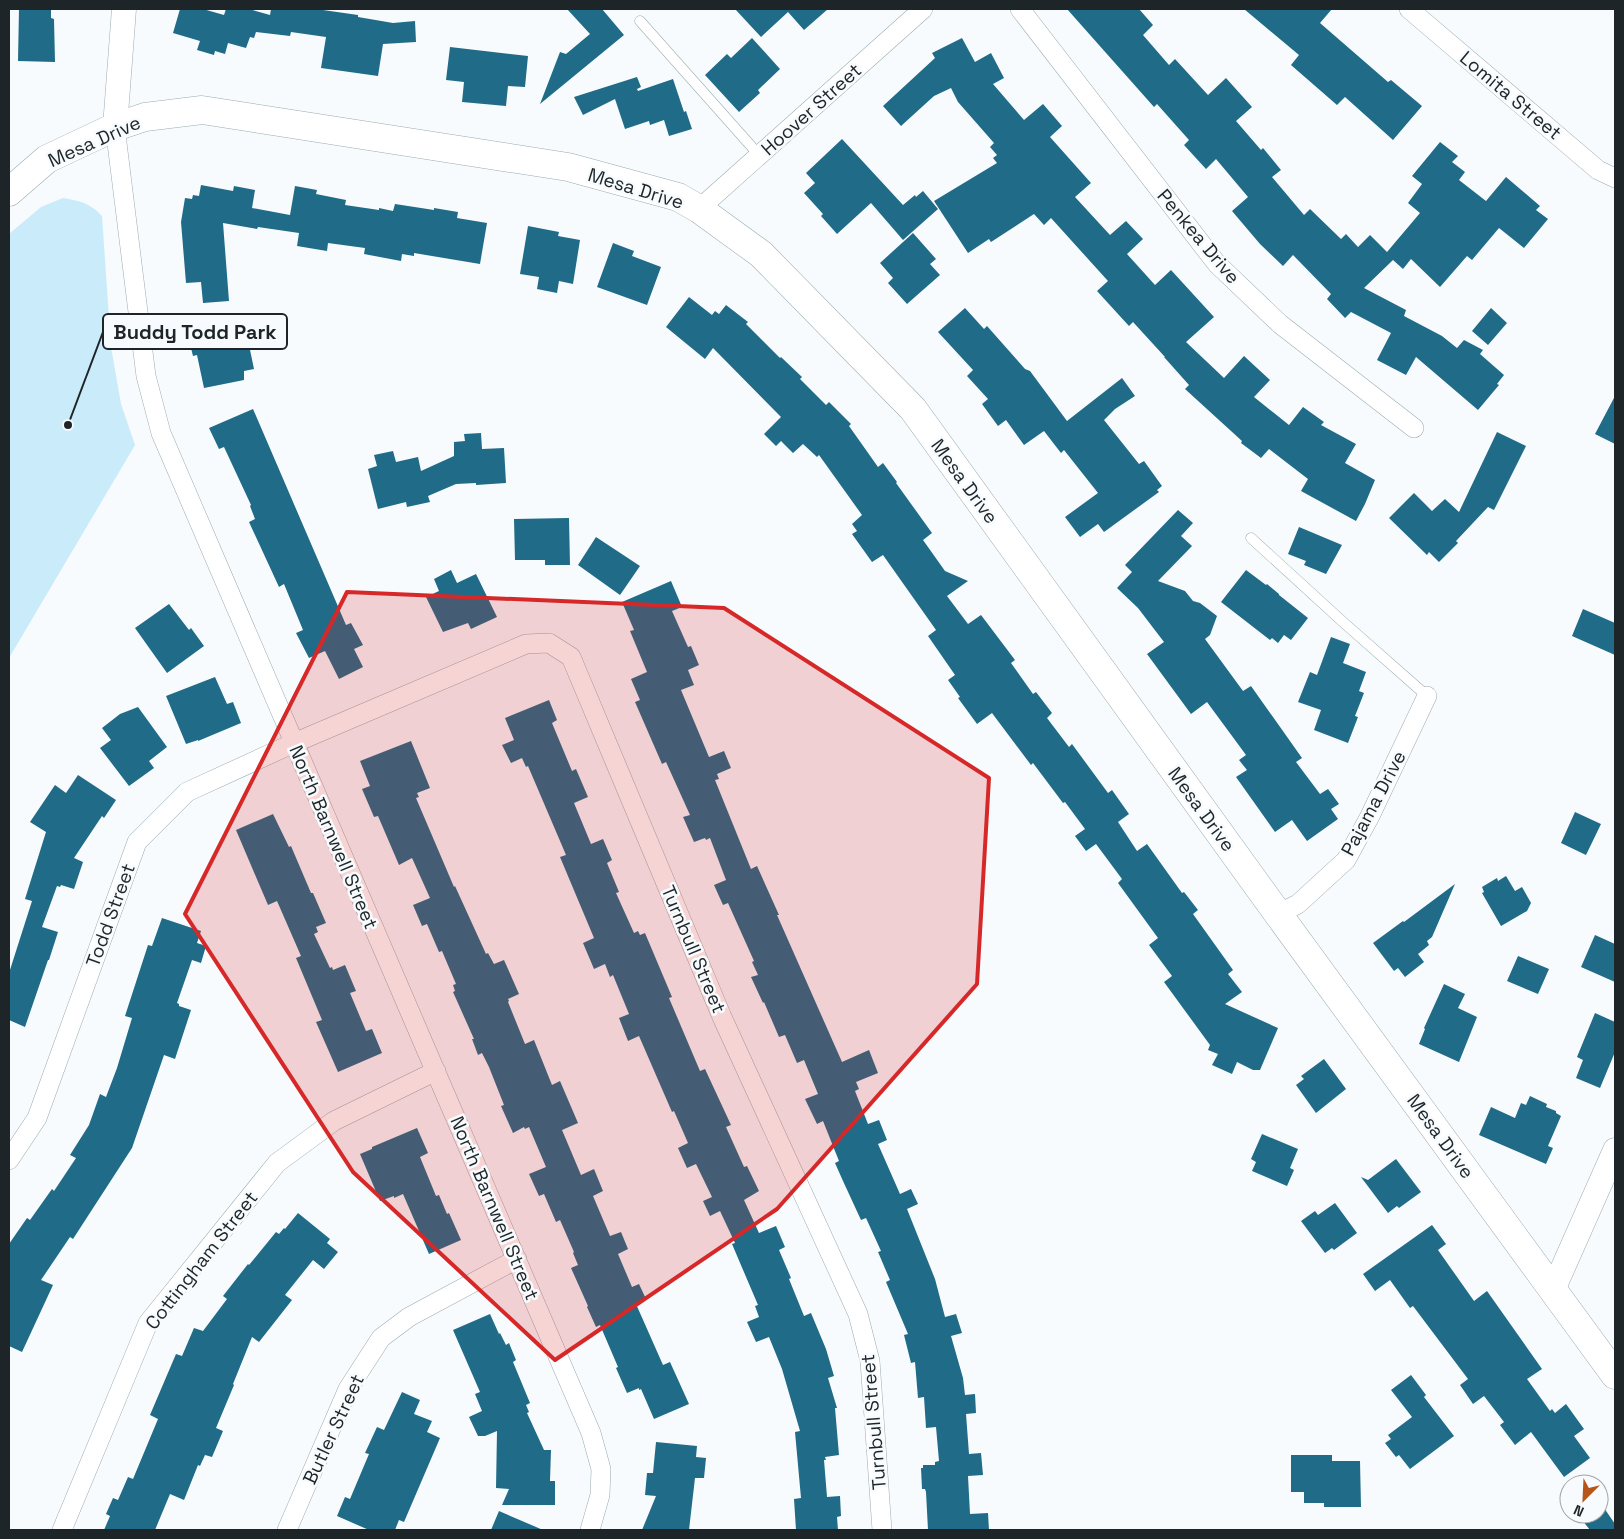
<svg xmlns="http://www.w3.org/2000/svg" width="1624" height="1539" font-family="'Space Grotesk',sans-serif">
  <style>
    .green { fill: #caebfa }
    .building { fill: #206b87 }
    .lines { fill: none; stroke-linecap: round; stroke-linejoin: round }
    .service-casing { stroke: #9aabb3; stroke-width: 11 }
    .minor-casing { stroke: #9aabb3; stroke-width: 20 }
    .tertiary-casing { stroke: #9aabb3; stroke-width: 25 }
    .secondary-casing { stroke: #9aabb3; stroke-width: 29 }
    .service { stroke: #fff; stroke-width: 10 }
    .minor { stroke: #fff; stroke-width: 19 }
    .tertiary { stroke: #fff; stroke-width: 24 }
    .secondary { stroke: #fff; stroke-width: 28 }
    .marked { fill: #d62828; fill-opacity: 0.2; stroke: #d62828; stroke-width: 4; stroke-linejoin: round }
    .labels { text-anchor: middle; stroke-width: 5; stroke-linejoin: round; paint-order: stroke }
    .street-label { font-size: 19px; fill: #1e2528; stroke: #f7fbfd }
    .leader { fill: none; stroke: #1e2528; stroke-width: 2 }
    .callout-dot { fill: #1e2528; stroke: #f7fbfd; stroke-width: 2 }
    .callout { fill: #f7fbfd; stroke: #1e2528; stroke-width: 2 }
    .callout-label { font-size: 20px; text-anchor: middle; font-weight: bold; fill: #1e2528 }
  </style>
  <rect width="100%" height="100%" fill="#f7fbfd"/>
  <path class="green" d="M63,198C80,201 90,203 102,216L111,347L121,404L135,445L9,658V234L41,207Z"/>
  <path class="building" d="M19,9H51V18L54,19L55,62L18,61Z
    M180,9H203L224,15L226,9H249L270,15L271,9H316L358,15V17L393,23L415,21L416,42L383,44L378,76L321,68L326,37L291,32L290,36L256,32L254,38L250,37L246,48L228,43L225,54L215,51L214,55L197,50L200,41L173,33Z
    M567,9H602L624,35L540,104L560,52L566,54L590,34Z
    M735,9H828L804,30L788,12L761,37Z
    M1067,9H1139L1153,25L1143,35L1169,65L1175,59L1208,95L1226,78L1252,107L1236,121L1261,150L1263,148L1281,170L1272,177L1304,215L1310,209L1341,239L1346,234L1358,247L1370,235L1387,252L1420,213L1408,203L1422,184L1412,176L1440,142L1458,156L1452,162L1465,172L1459,180L1486,201L1506,177L1540,206L1536,210L1548,219L1524,248L1499,228L1472,260L1467,256L1440,287L1411,259L1403,269L1393,260L1364,288L1406,310L1404,316L1442,336L1457,348L1464,340L1483,350L1480,354L1504,375L1497,384L1499,385L1478,410L1416,357L1406,375L1377,360L1391,333L1351,312L1345,318L1327,299L1331,294L1293,255L1283,266L1260,244L1232,211L1248,197L1216,159L1206,169L1184,145L1189,140L1157,104L1154,107Z
    M1244,9H1332L1320,23L1388,82L1391,80L1422,106L1393,140L1345,97L1337,105L1291,65L1299,55Z
    M752,38L780,69L758,90L760,93L739,112L705,75L727,54L731,58Z
    M962,38L975,62L991,53L1004,78L993,84L1024,120L1043,104L1062,126L1050,137L1091,183L1075,197L1110,235L1126,221L1143,239L1127,254L1155,285L1171,270L1214,317L1186,342L1224,378L1244,356L1270,380L1254,397L1289,425L1303,407L1324,422L1321,425L1356,444L1345,463L1375,480L1365,504L1356,521L1301,491L1308,479L1269,449L1261,458L1241,443L1242,441L1185,389L1189,385L1164,357H1165L1133,322L1129,326L1097,291L1108,281L1051,218L1044,225L1034,214L991,242L989,239L968,253L934,201L997,163L993,158L997,155L990,147L994,143L958,102L951,88L934,96L901,126L883,106L935,58L932,53Z
    M450,47L528,56L525,87L508,86L506,106L462,102L464,82L446,80Z
    M637,77L641,87L637,89L638,91L673,79L684,112L686,111L692,129L669,136L664,120L650,125L649,121L625,129L615,99L583,115L574,97Z
    M842,139L903,205L915,195L916,197L923,191L938,209L903,240L871,203L837,234L821,216L823,214L804,193L815,183L806,173Z
    M201,185L233,191L234,186L255,190L252,208L290,215L295,186L317,190L316,194L346,200L345,205L379,210V208L393,211L395,204L434,210V208L458,212L457,218L487,223L480,264L414,253V256L402,254L401,261L364,254L365,248L328,243L327,251L297,246L299,233L258,227L257,229L223,223L229,301L203,303L201,282L186,283L181,222L185,198L192,199L193,195L199,196Z
    M528,226L559,232L558,236L580,240L573,284L559,281L557,293L537,289L539,277L520,274Z
    M913,233L936,259L930,264L940,275L907,304L888,283L893,278L880,263Z
    M613,243L634,251L632,256L661,267L647,305L597,287Z
    M689,297L712,315L715,311L719,314L726,305L748,322L746,324L780,358L781,357L802,377L800,379L826,405L829,402L851,424L849,426L878,467L883,463L897,482L896,483L932,533L923,540L945,571L968,581L947,596L968,624L981,615L1015,660L1011,663L1033,694L1036,692L1052,713L1047,718L1069,747L1072,744L1108,793L1112,790L1129,814L1118,822L1137,851L1147,844L1182,893L1184,892L1198,910L1193,914L1233,970L1228,974L1242,992L1225,1004L1278,1028L1260,1070H1253L1237,1062L1232,1074L1212,1065L1218,1054L1208,1050L1210,1045L1164,982L1172,976L1149,945L1158,938L1118,883L1122,879L1096,844L1086,851L1075,836L1085,829L1065,802L1063,803L1033,763L1031,765L992,713L977,724L958,698L960,697L948,680L955,675L928,636L936,630L883,555L872,562L852,534L857,531L852,524L862,515L819,455L817,457L803,444L793,453L781,441L776,446L764,434L781,417L713,348L705,359L666,327Z
    M965,308L984,329L987,326L1025,369L1030,371L1067,421L1122,378L1135,396L1115,409L1104,420L1139,464L1144,461L1162,486L1157,490L1159,492L1104,532L1098,524L1080,537L1065,517L1098,493L1064,450L1061,453L1044,431L1024,445L1006,420L998,426L982,404L988,399L967,376L973,370L938,332Z
    M1491,308L1507,323L1488,345L1472,331Z
    M269,323L273,341L249,345L254,369L244,371V380L204,388L197,355L193,356L189,340Z
    M1615,396V444L1595,434Z
    M253,409L346,625L351,623L363,645L354,649L363,667L339,679L325,651L309,658L296,633L303,630L284,584L279,587L249,522L255,519L250,506L251,505L224,447L219,449L209,428Z
    M1497,432L1526,446L1494,510L1488,507L1456,541L1458,543L1439,562L1429,552L1427,555L1389,518L1414,493L1432,511L1445,499L1459,512Z
    M481,433L482,449L504,448L506,483L476,485V483L456,484L428,496L430,502L407,507L406,502L378,509L368,469L377,466L374,455L393,451L396,462L418,457L421,471L454,456V442L465,441L464,434Z
    M1178,510L1193,523L1181,536L1192,546L1158,581L1185,591L1193,601L1200,603L1217,616L1210,635L1205,639L1243,691L1251,686L1302,758L1296,762L1320,794L1328,789L1339,804L1331,809L1338,819L1307,841L1292,820L1275,832L1236,777L1247,770L1239,760L1246,755L1207,702L1191,714L1147,654L1164,642L1138,608L1117,588L1132,572L1125,565Z
    M569,518L570,565H545V560H515L514,519Z
    M1299,527L1342,545L1326,574L1304,565L1306,561L1288,554Z
    M596,537L640,566L620,595L578,565Z
    M451,570L457,583L476,574L497,617L471,629L468,623L443,632L426,597L439,591L434,579Z
    M1246,570L1266,585L1267,584L1279,594V595L1308,618L1291,640L1284,635L1278,643L1272,638L1270,640L1221,602Z
    M671,581L682,607L672,611L688,647L691,646L699,665L688,670L694,685L681,690L709,757L724,751L731,768L717,774L719,779L715,780L751,869L757,866L779,915H777L842,1062L869,1050L878,1073L856,1082L859,1089L855,1091L868,1124L879,1120L887,1140L878,1144L900,1194L911,1189L918,1204L907,1209L935,1279L945,1317L956,1314L962,1333L951,1336L963,1378L965,1395L975,1394L976,1413L966,1414L969,1454L981,1453L983,1475L968,1476L970,1514L988,1513L989,1530H928L926,1492L925,1489H922L921,1468H923V1465H935V1462L939,1461L936,1427L926,1428L924,1397L918,1398L915,1362L911,1363L904,1335L908,1334L886,1282L890,1280L878,1252L881,1251L866,1218L861,1220L843,1181L835,1163L839,1161L823,1121L817,1124L805,1099L818,1094L804,1060L797,1063L785,1035L779,1037L764,1002L763,1003L751,977L758,975L752,962L754,961L728,903L723,905L714,885L726,880L710,838L706,840L705,838L694,842L683,817L690,815L666,762L662,764L635,702L640,700L631,679L647,672L630,631L634,630L622,602Z
    M169,604L189,630L191,628L204,646L167,673L135,628Z
    M1583,609L1615,623V655L1572,636Z
    M1331,637L1350,644L1343,663L1366,672L1359,691L1364,693L1355,716L1358,717L1348,743L1314,730L1321,710L1298,702L1310,672L1317,675Z
    M215,677L227,704L233,702L241,723L198,741V740L186,744L166,696Z
    M549,700L557,720L552,723L572,771L576,769L588,797L574,803L591,844L603,839L612,860L607,863L619,892L616,893L634,933L638,931L640,935L645,933L672,997L669,998L700,1071L705,1069L731,1125L726,1127L744,1167L747,1166L759,1191L744,1200L759,1233L776,1226L785,1247L779,1250L791,1278L789,1279L804,1316L811,1313L826,1349L834,1376L828,1378L837,1408H835L839,1455L825,1457L826,1460H824L827,1497L840,1496L841,1516L837,1517L838,1530H796L794,1499L801,1498L795,1432L800,1431L782,1369L769,1337L756,1342L747,1322L759,1317L755,1306L758,1305L732,1244L735,1243L720,1211L710,1216L703,1201L712,1197L696,1164L687,1168L678,1148L688,1143L674,1111L672,1112L639,1036L628,1041L619,1018L629,1014L613,975L610,977L605,964L594,969L583,943L594,938L560,857L566,855L528,766L526,767L522,758L511,763L502,745L514,740L505,718Z
    M138,707L167,747L149,761L154,768L129,786L100,748L111,740L102,728L120,714Z
    M411,741L430,788L417,793L419,797L416,798L454,887L455,886L486,954L488,953L494,964L504,960L519,994L508,999L509,1001L508,1002L525,1044L534,1040L552,1085L560,1081L578,1123L562,1130L581,1175L594,1169L603,1191L593,1196L610,1236L621,1232L628,1249L618,1254L632,1287L639,1284L646,1299L636,1304L663,1365L670,1362L689,1404L654,1419L641,1389L639,1390V1388L627,1393L616,1368L618,1367L600,1325L596,1327L587,1307L588,1306L571,1268L578,1265L573,1253L574,1252L560,1220L556,1222L544,1194L539,1196L529,1174L546,1167L529,1127L525,1129L524,1127L513,1133L501,1106L504,1105L489,1067L482,1053L478,1055L472,1039H474L453,992L455,991L453,985L456,984L442,951L439,952L427,924L422,926L413,905L430,898L412,858L399,865L378,816L374,817L362,789L370,786L360,761Z
    M78,775L116,800L104,818L102,816L74,858L83,862L74,889L61,885L60,887L57,886L42,927L58,932L49,960H48L25,1027L9,1020V973L32,901L25,899L46,832L30,822L55,785L66,793Z
    M1575,812L1601,824L1586,855L1561,843Z
    M273,814L289,847L291,846L311,893H313L326,923L316,927L318,932L314,934L330,968L332,967L333,970L345,965L356,991L350,993L366,1031L372,1029L382,1053L338,1072L316,1022L322,1020L296,958L301,956L277,901L268,905L236,830Z
    M1506,876L1515,891L1522,887L1531,903L1527,911L1501,926L1482,893L1484,892L1482,887L1497,878L1498,881Z
    M1455,884L1432,937L1427,941L1429,945L1418,954L1424,962L1405,977L1398,968L1394,971L1373,943L1403,921L1404,922Z
    M162,918L201,931L197,943L206,946L201,963L192,960L177,1003L179,1004V1006L191,1010L175,1059L164,1055L132,1148L73,1239L70,1237L41,1280L53,1285L22,1352L9,1346V1244L27,1218L30,1220L52,1189L54,1191L76,1158L70,1155L89,1125L100,1094L106,1097L117,1068L132,1018L125,1016L148,945L152,946Z
    M1595,935L1615,944V982L1581,967Z
    M1518,956L1549,969L1538,994L1507,981Z
    M1444,984L1465,994L1458,1008L1477,1017L1459,1062L1419,1044L1425,1029L1424,1028Z
    M1595,1013L1615,1022V1052L1600,1088L1576,1078L1583,1060L1577,1057Z
    M1324,1059L1346,1089L1316,1113L1296,1085L1304,1079L1301,1076Z
    M1530,1096L1547,1104L1546,1107L1556,1111V1113L1561,1116L1548,1146L1553,1148L1546,1164L1479,1135L1491,1107L1515,1118L1521,1103L1526,1105Z
    M417,1128L428,1153L420,1157L436,1196L439,1195L447,1214L449,1213L461,1240L429,1254L403,1194L394,1198V1196L380,1201L360,1154L372,1149V1147Z
    M1262,1134L1298,1149L1290,1168L1294,1170L1287,1186L1252,1171L1256,1162L1251,1159Z
    M1396,1159L1421,1192L1399,1208L1397,1206L1388,1213L1361,1177L1368,1180Z
    M1335,1203L1357,1233L1334,1250L1332,1248L1325,1253L1301,1221L1315,1211L1318,1215Z
    M298,1213L330,1239L327,1243L338,1252L324,1269L313,1260L285,1295L292,1300L259,1342L252,1337L233,1384L234,1385L216,1428L223,1431L212,1457L205,1455L200,1466L198,1465L184,1500L170,1494L155,1530H104L110,1516L106,1514L113,1498L118,1500L128,1477L133,1479L158,1419L150,1415L176,1354L182,1356L194,1328L203,1331L227,1299L223,1296L248,1264L249,1265L276,1232L279,1234L284,1228L285,1229Z
    M1432,1225L1446,1244L1438,1250L1474,1301L1487,1291L1542,1369L1527,1379L1550,1411L1552,1409L1555,1413L1566,1404L1584,1429L1574,1436L1590,1458L1564,1477L1531,1432L1515,1445L1500,1425L1504,1422L1484,1396L1473,1404L1460,1385L1468,1379L1413,1306L1410,1308L1390,1280L1375,1291L1363,1274Z
    M490,1314L499,1334L500,1333L506,1345L509,1343L516,1360L513,1362L530,1403L526,1405L529,1412L527,1413L544,1450H551L550,1481H555V1505H502L509,1489L496,1488L497,1431L485,1436H478L469,1417L482,1411L475,1394L480,1392L453,1330Z
    M1411,1375L1426,1395L1424,1397L1454,1436L1410,1469L1399,1455L1396,1457L1385,1443L1391,1439L1388,1435L1412,1417L1391,1390Z
    M402,1392L420,1400L414,1414L432,1421L427,1432L440,1438L404,1522L399,1520L395,1530H369L337,1516L345,1497L350,1499L369,1454L365,1453L377,1427L384,1430Z
    M656,1442L697,1446L696,1457L706,1458L704,1478H695L689,1530H642L656,1496L645,1495L647,1473H653Z
    M1291,1455H1332V1461H1360L1361,1507H1324V1503H1304V1492H1291Z
    M1602,1505L1615,1524V1530H1590L1582,1520L1590,1514H1599V1507Z
    M499,1511L543,1530H491Z"/>
  <g class="lines">
    <g class="service-casing">
      <path id="service" d="M640,21L759,155
        M1251,538L1343,622L1427,696"/>
    </g>
    <g class="minor-casing">
      <path id="minor" d="M1020,9L1217,264L1280,324L1414,428
        M1409,9L1598,170L1615,178
        M115,127L146,376L161,433L591,1433L601,1469L600,1495L590,1530
        M699,209L923,9
        M1278,914L1298,904L1346,860L1370,816L1427,696
        M9,1160L37,1118L137,842L187,792L294,743L526,644L549,643L571,657L722,1017L858,1314L870,1361L882,1530
        M62,1530L148,1323L277,1163L334,1121L436,1071
        M287,1530L348,1389L381,1338L409,1317L517,1259"/>
    </g>
    <g class="tertiary-casing">
      <path id="tertiary" d="M115,127L124,9
        M1553,1290L1615,1150"/>
    </g>
    <g class="secondary-casing">
      <path id="secondary" d="M9,192L47,159L115,127L145,117L202,110L568,167L678,197L699,209L761,254L913,409L1278,914L1615,1375"/>
    </g>
    <use href="#service" class="service"/>
    <use href="#minor" class="minor"/>
    <use href="#tertiary" class="tertiary"/>
    <use href="#secondary" class="secondary"/>
  </g>
  <path class="marked" d="M347,592L724,608L989,778L977,984L777,1209L555,1360L353,1172L185,914Z"/>
  <g class="labels">
    <g class="street-label">
      <text transform="translate(1511 95) rotate(40)" y="7">Lomita Street</text>
      <text transform="translate(811 109) rotate(-42)" y="7">Hoover Street</text>
      <text transform="translate(94 141) rotate(-24)" y="7">Mesa Drive</text>
      <text transform="translate(636 188) rotate(17)" y="7">Mesa Drive</text>
      <text transform="translate(1199 236) rotate(50)" y="7">Penkea Drive</text>
      <text transform="translate(965 481) rotate(54)" y="7">Mesa Drive</text>
      <text transform="translate(1373 803) rotate(-62)" y="7">Pajama Drive</text>
      <text transform="translate(1202 809) rotate(54)" y="7">Mesa Drive</text>
      <text transform="translate(334 837) rotate(67)" y="7">North Barnwell Street</text>
      <text transform="translate(110 915) rotate(-70)" y="7">Todd Street</text>
      <text transform="translate(694 949) rotate(67)" y="7">Turnbull Street</text>
      <text transform="translate(1441 1136) rotate(54)" y="7">Mesa Drive</text>
      <text transform="translate(495 1208) rotate(67)" y="7">North Barnwell Street</text>
      <text transform="translate(201 1260) rotate(-52)" y="7">Cottingham Street</text>
      <text transform="translate(873 1422) rotate(-95)" y="7">Turnbull Street</text>
      <text transform="translate(333 1429) rotate(-65)" y="7">Butler Street</text>
    </g>
  </g>
  <path class="leader" d="M68 425L103 332"/>
  <circle class="callout-dot" cx="68" cy="425" r="5"/>
  <rect class="callout" x="103" y="314" width="184" height="35" rx="5"/>
  <g class="callout-label">
    <text x="195" y="339">Buddy Todd Park</text>
  </g>
  <rect width="1624" height="1539" fill="none" stroke="#1e2528" stroke-width="20"/>
  <g transform="translate(1584 1499) rotate(204)"><circle r="24" fill="#f7fbfd" stroke="#a0a5a8"/>
  <path d="M0-4L9 19L0 12L-9 19Z" fill="#b75519"/>
  <text y="-8" font-size="14" font-weight="bold" text-anchor="middle" fill="#1e2528">N</text>
  </g>
</svg>
